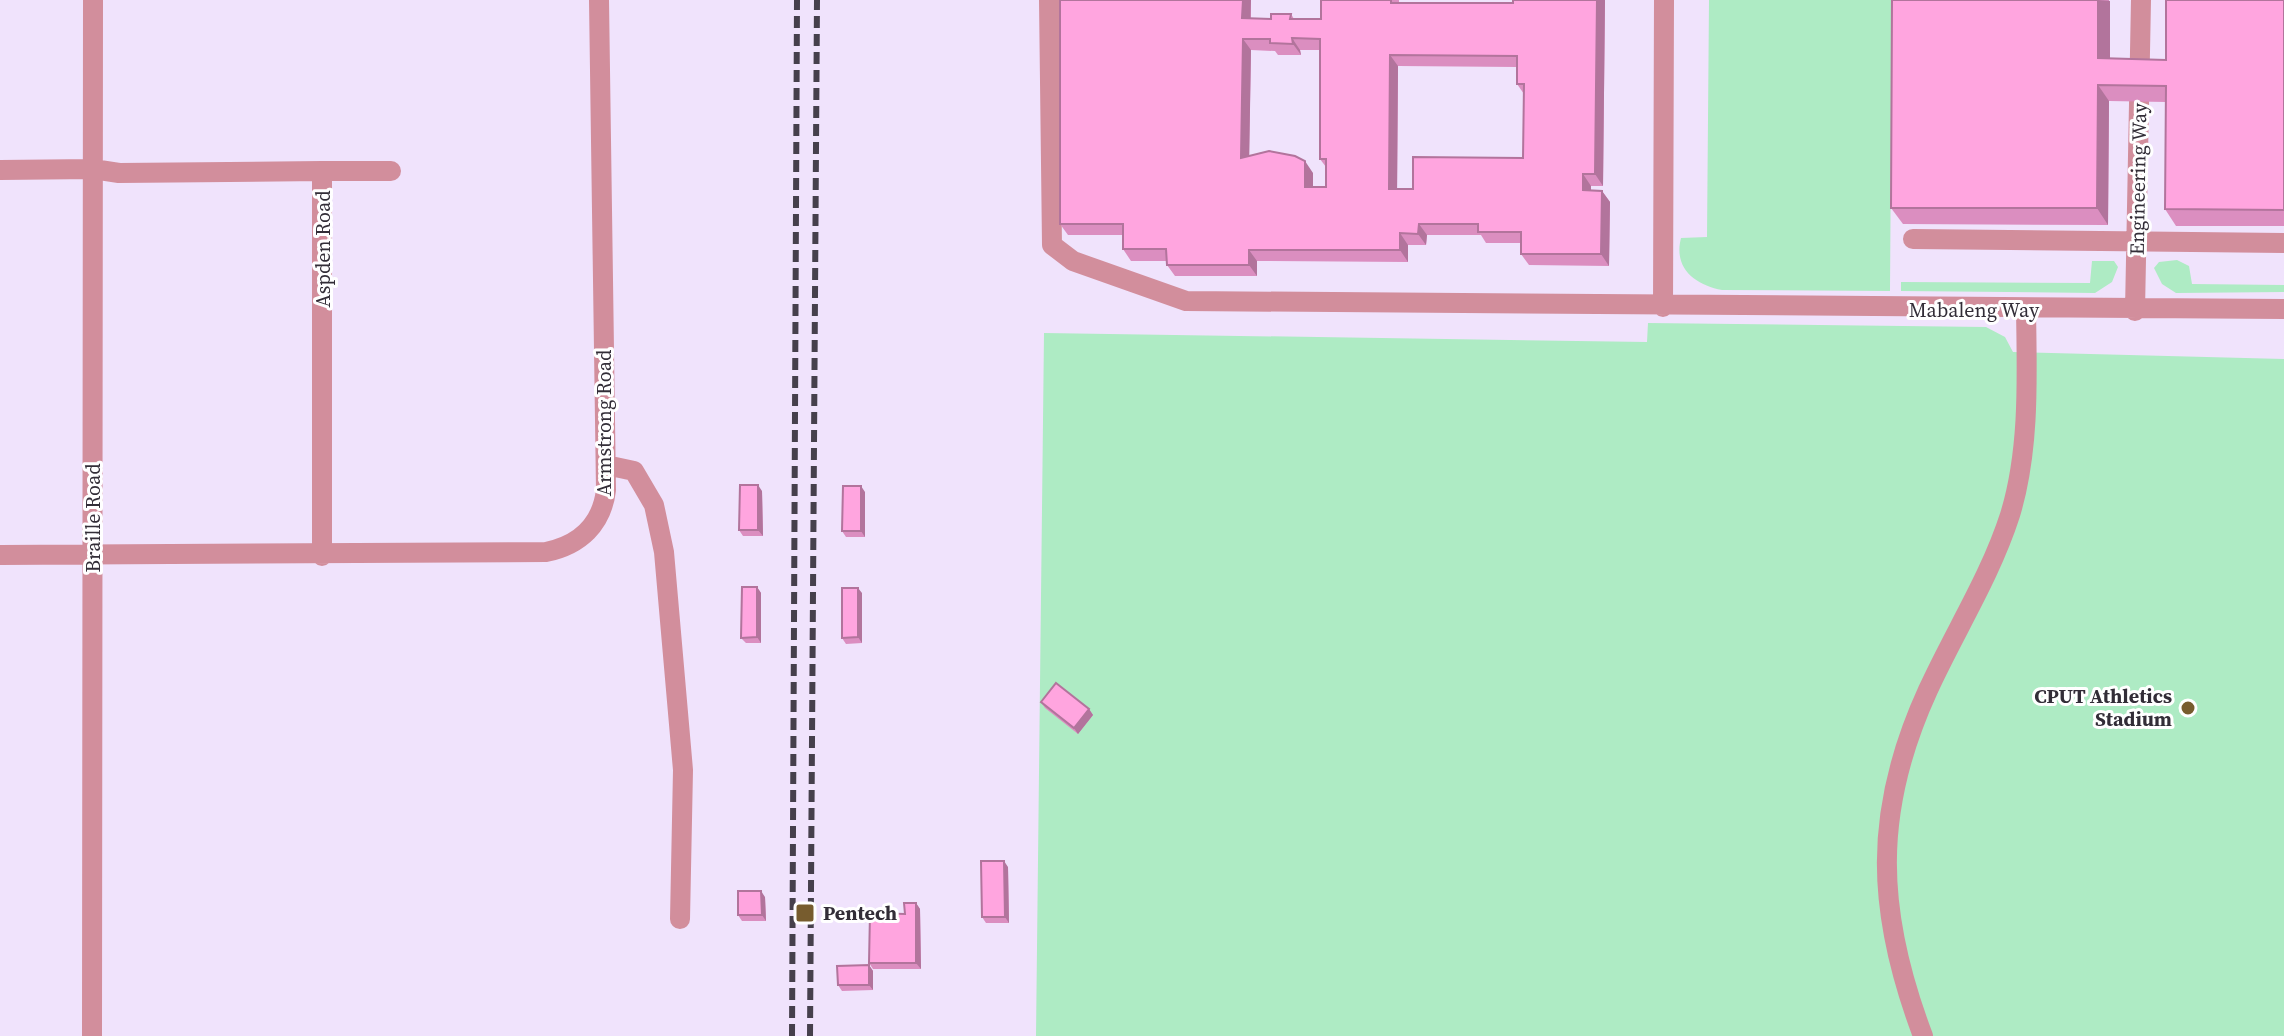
<svg xmlns="http://www.w3.org/2000/svg" width="2284" height="1036" font-family="'Source Serif 4',serif">
  <style>
    .green { fill: #aeebc4 }
    .lines { fill: none; stroke-linecap: round; stroke-linejoin: round }
    .minor { stroke: #d28e9c; stroke-width: 20 }
    .rail { stroke: #46404c; stroke-width: 6; stroke-dasharray: 12 6; stroke-linecap: butt }
    .wall { fill: #db8ec0; fill-rule: evenodd }
    .shaded-wall { fill: #b2749c }
    .building { fill: #ffa5df; stroke: #b2749c; stroke-width: 2; fill-rule: evenodd }
    .poi-dot { fill: #775c2e; stroke: #fff; stroke-width: 3 }
    .labels { text-anchor: middle; stroke-width: 6; stroke-linejoin: round; paint-order: stroke }
    .street-label { font-size: 20px; fill: #322d37; stroke: #fff }
    .poi-label { font-size: 20px; font-weight: bold; fill: #322d37; stroke: #fff; text-anchor: end }
  </style>
  <rect width="100%" height="100%" fill="#f0e3fc"/>
  <path class="green" d="M1709,0H1892L1890,291L1722,290C1696,285 1673,269 1681,238L1707,237Z
    M2177,260L2189,266L2192,284L2284,285V292L2176,293L2162,284L2154,268L2159,262Z
    M2092,261H2114L2118,267L2112,282L2095,293L1901,291V282L2090,283Z
    M1648,323L1986,327L2005,337L2013,352L2284,359V1036H1036L1044,333L1647,342Z"/>
  <g class="lines">
    <path class="minor" d="M1049,0L1052,245L1073,261L1186,301L2284,309
      M0,170L93,169L119,173L322,171V556
      M322,171H391
      M1913,239L2284,243
      M1663,307L1664,0
      M2135,311L2141,0
      M606,465L634,471L654,505L664,552L683,770L680,919
      M0,555L546,552C580,545 602,524 606,490L599,0
      M92,1036L93,0
      M1923,1036C1876,912 1872,812 1928,690C1955,631 1990,577 2010,515C2030,450 2027,376 2026,310"/>
    <path class="rail" d="M792,1036L797,0
      M810,1036L817,0"/>
  </g>
  <path class="wall" d="M1060,0H1251V18L1271,19L1291,14L1294,19H1321V0H1399V3H1513V0H1605L1603,186H1591V190L1602,191L1610,202L1609,266L1529,265L1521,254V243H1486L1481,235H1427L1426,245H1408V262L1257,261V276H1175L1167,265V261H1131L1123,249V235H1068L1060,224ZM1251,50L1275,51L1278,55H1301L1300,50H1320V159L1326,167V187H1313V173L1249,156ZM1398,66L1517,67V84L1524,94L1523,158L1413,189H1397Z
    M1892,0H2109L2110,58L2166,60L2284,0V226H2176L2165,209L2166,102L2109,101L2108,225L1903,224L1891,208Z
    M762,491L763,536H743L739,530Z
    M865,492V537H846L842,531Z
    M757,587L761,593V643H746L741,638Z
    M862,593V643L846,644L842,638Z
    M1041,702L1089,709L1093,715L1078,734L1045,708Z
    M1008,867L1009,923H986L982,917Z
    M765,897L766,921H742L738,915Z
    M916,903L920,909L921,969H873L869,963L905,914Z
    M869,965L873,971V990L842,991L838,985Z"/>
  <path class="shaded-wall" d="M1243,0H1251L1250,30L1242,18Z
    M1597,0H1605L1603,186L1595,174Z
    M2098,0L2110,1V75L2098,58Z
    M1292,38L1300,50L1301,55L1293,44Z
    M1243,39L1251,50L1249,169L1241,158Z
    M1390,55L1398,66L1397,200L1389,189Z
    M2098,85L2109,101L2108,225L2097,208Z
    M1305,161L1313,173V198L1305,187Z
    M1583,174L1591,186V202L1583,190Z
    M1602,191L1610,202L1609,266L1601,254Z
    M1419,224L1427,235L1426,245L1418,234Z
    M1400,233L1408,245V262L1400,250Z
    M1249,250L1257,261V276L1249,265Z
    M758,485L762,491L763,536L758,530Z
    M861,486L865,492V537L861,531Z
    M757,587L761,593V643L757,637Z
    M858,588L862,593V643L858,637Z
    M1089,709L1093,715L1078,734L1074,728Z
    M1004,861L1008,867L1009,923L1005,917Z
    M761,891L765,897L766,921L762,915Z
    M916,903L920,909L921,969L916,963Z
    M869,965L873,971V990L869,985Z"/>
  <path class="building" d="M1060,0H1243L1242,18L1271,19V14H1291L1290,19H1321V0H1391V3H1513V0H1597L1595,174H1583V190L1602,191L1601,254H1521V232H1478V224H1419L1418,234L1400,233V250H1249V265H1167L1166,249H1123V224H1060ZM1292,38L1320,39V159H1326V187H1305V161L1295,156L1269,151L1241,158L1243,39H1270V43L1293,44ZM1390,55L1517,56V84H1524L1523,158L1413,157V189H1389Z
    M1892,0H2098V58L2166,60V0H2284V210L2165,209L2166,86L2098,85L2097,208H1891Z
    M740,485H758V530H739Z
    M843,486H861V531H842Z
    M742,587H757V637L741,638Z
    M842,588H858V637L842,638Z
    M1056,683L1089,709L1074,728L1041,702Z
    M981,861H1004L1005,917H982Z
    M738,891H761L762,915H738Z
    M904,903H916V963H869L870,913L905,914Z
    M869,965V985H838L837,966Z"/>
  <g class="poi-dot">
    <circle cx="2188" cy="708" r="8"/>
    <rect x="795" y="903" width="20" height="20" rx="4"/>
  </g>
  <g class="labels">
    <g class="street-label">
      <text transform="translate(2138 179) rotate(-89)" y="7">Engineering Way</text>
      <text transform="translate(323 249) rotate(-90)" y="7">Aspden Road</text>
      <text x="1974" y="317">Mabaleng Way</text>
      <text transform="translate(604 423) rotate(-90)" y="7">Armstrong Road</text>
      <text transform="translate(93 518) rotate(-90)" y="7">Braille Road</text>
    </g>
    <g class="poi-label">
      <text x="2172" y="703">CPUT Athletics<tspan x="2172" dy="23">Stadium</tspan></text>
      <text x="823" y="920" text-anchor="start">Pentech</text>
    </g>
  </g>
</svg>
